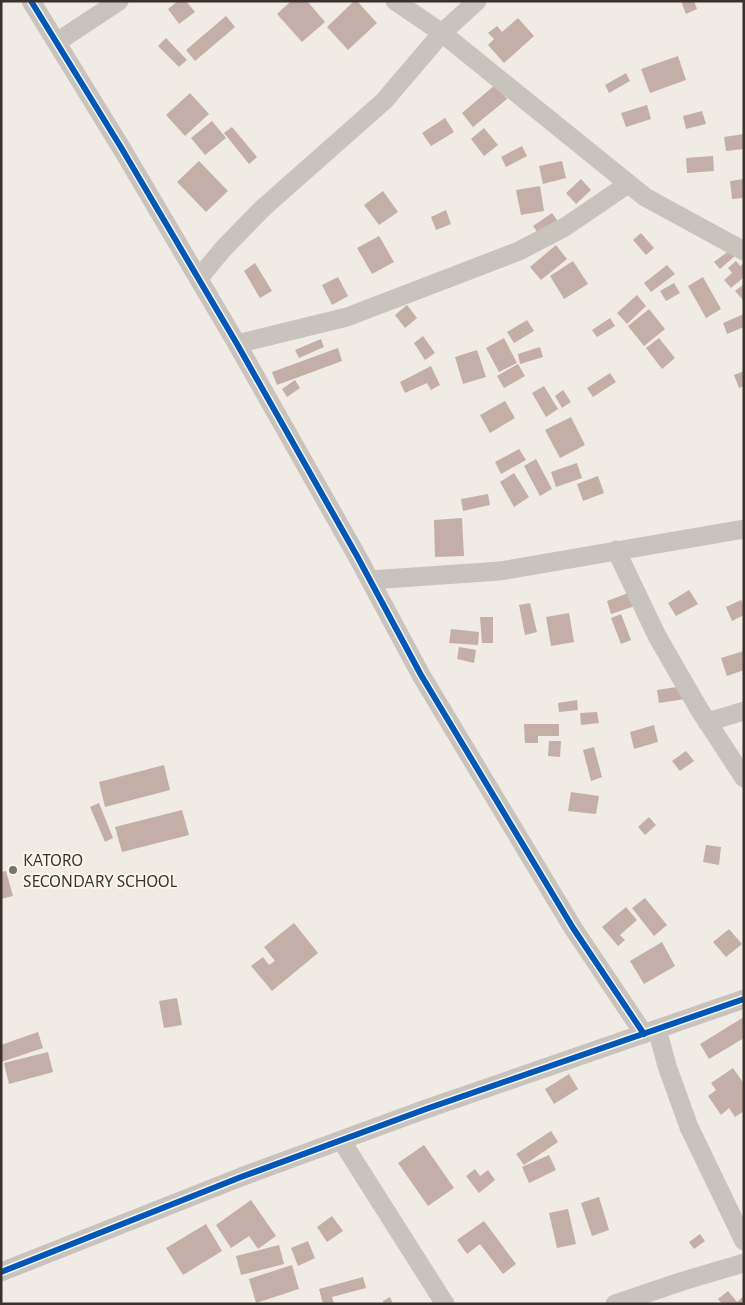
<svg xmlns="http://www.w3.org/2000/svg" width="745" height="1305" font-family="'Alegreya Sans',sans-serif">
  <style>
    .building { fill: #c3afa7 }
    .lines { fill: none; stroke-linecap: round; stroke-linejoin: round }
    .minor { stroke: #c9c3be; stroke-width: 19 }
    .cycleway-casing { stroke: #fbf5ee; stroke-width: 9 }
    .cycleway { stroke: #0057b8; stroke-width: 6 }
    .poi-dot { fill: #7a716c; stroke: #fbf5ee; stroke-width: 2 }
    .labels { text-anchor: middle; stroke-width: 4; stroke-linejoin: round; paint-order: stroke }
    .poi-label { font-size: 18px; fill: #3b302b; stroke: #fbf5ee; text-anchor: start }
  </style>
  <rect width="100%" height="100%" fill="#f0ebe5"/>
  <path class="building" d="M178,1H186L195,12L179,24L168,9Z
    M291,1H307L325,22L302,42L277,14Z
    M354,1H357L377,23L348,50L327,27Z
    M681,1H694L697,9L686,14Z
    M226,16L235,27L195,61L186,50Z
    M518,18L534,36L504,63L488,45L494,39L488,33L497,26L502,32Z
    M166,38L187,60L179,67L158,46Z
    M678,56L686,80L650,93L641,69Z
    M626,73L630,81L609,93L605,85Z
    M495,85L507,99L473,127L462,113Z
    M190,93L209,114L185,136L166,115Z
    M647,105L651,119L626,127L621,113Z
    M702,111L706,124L686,129L683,116Z
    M445,118L454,132L431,146L422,133Z
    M212,121L226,138L205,155L191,138Z
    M232,127L257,157L249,164L224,133Z
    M484,128L498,145L484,156L471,139Z
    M744,134V149L726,151L724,137Z
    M522,146L527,156L506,167L501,157Z
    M713,156L714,171L687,173L686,158Z
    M199,161L228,191L206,212L177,182Z
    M562,161L566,178L543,184L539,166Z
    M581,179L591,190L576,204L566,193Z
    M744,179V198L732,199L730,181Z
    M540,186L544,211L521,215L516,190Z
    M383,191L398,212L379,225L364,205Z
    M446,210L451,224L436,230L431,217Z
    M552,213L559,223L541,237L533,226Z
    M641,233L654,248L646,255L633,240Z
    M379,236L394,262L372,274L357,248Z
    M556,245L567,259L541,280L530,267Z
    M730,250L735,256L720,269L714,262Z
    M573,261L588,284L564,299L550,276Z
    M736,261L740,266L744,263V277L731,288L724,280L732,273L728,268Z
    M255,263L272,291L260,298L244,271Z
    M667,265L675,274L651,292L644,283Z
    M338,277L348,296L332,305L322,285Z
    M703,277L721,309L706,318L688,286Z
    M674,283L680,293L666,301L660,291Z
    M744,284V301L735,291Z
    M637,295L646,306L627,324L617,313Z
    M407,305L417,318L405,328L395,315Z
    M649,309L665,329L644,346L628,326Z
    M744,314V327L727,334L723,323Z
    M610,318L615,326L597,337L592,330Z
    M527,320L534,331L514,343L507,332Z
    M423,336L435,353L425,360L414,343Z
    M504,338L517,363L499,372L486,348Z
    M659,338L675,358L662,369L646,348Z
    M321,339L324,347L299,358L295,350Z
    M540,347L543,357L520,364L518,354Z
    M338,348L342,361L277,385L272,372Z
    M477,350L486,377L463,384L455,357Z
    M518,364L525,376L504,388L497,376Z
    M431,366L440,385L431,390L427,383L405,393L400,382Z
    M744,371V386L739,388L734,375Z
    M610,373L616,382L593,397L587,388Z
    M295,380L300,388L287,397L282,389Z
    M544,386L558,409L546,417L532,393Z
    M563,390L571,402L562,408L555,396Z
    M505,401L515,418L490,433L480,415Z
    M571,417L585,445L560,458L545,430Z
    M519,449L526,460L501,474L495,462Z
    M536,459L552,489L540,496L524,466Z
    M577,463L582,478L556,487L551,472Z
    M514,473L529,497L514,507L500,482Z
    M598,476L604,493L583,501L577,484Z
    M488,494L490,505L463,511L461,499Z
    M462,518L464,556L435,557L434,520Z
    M689,590L698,604L676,616L668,603Z
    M631,592L635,606L611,614L607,601Z
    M741,600L744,606V615L732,621L726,607Z
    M530,603L537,632L525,635L519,605Z
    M569,613L574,642L551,646L546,617Z
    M621,614L631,640L621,644L611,618Z
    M480,617H493V643H482Z
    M451,629L479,632L478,645L449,643Z
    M459,647L476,650L474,663L457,659Z
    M744,651V670L727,676L721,658Z
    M683,686L685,699L659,703L657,690Z
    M577,700L578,710L559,712L558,703Z
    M597,712L599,723L581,725L580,713Z
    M524,724H559V736H538V743H525Z
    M654,725L658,742L634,749L630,732Z
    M549,741H561L560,757L548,756Z
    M594,747L602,777L591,781L583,750Z
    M686,751L694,761L680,771L672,761Z
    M164,765L170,790L105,807L99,782Z
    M571,792L599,796L596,814L568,811Z
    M99,803L113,838L105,842L90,807Z
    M182,810L189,835L122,852L115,827Z
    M649,817L656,825L645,835L638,827Z
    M706,845L721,847L719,865L703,862Z
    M6,871L13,896L1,899V872Z
    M645,898L667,925L654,936L632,908Z
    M626,907L637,920L620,935L625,940L618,946L602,927Z
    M294,923L318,953L272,991L251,966L263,957L269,965L275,961L264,947Z
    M729,929L742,944L726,957L713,942Z
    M662,942L675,966L644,984L630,961Z
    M177,998L182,1025L164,1028L159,1001Z
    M744,1017V1038L709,1059L700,1044Z
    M38,1032L43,1048L1,1062V1045Z
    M48,1052L53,1072L9,1084L4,1063Z
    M733,1068L744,1084V1111L735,1117L729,1108L721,1115L708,1096L716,1090L711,1083Z
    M569,1074L578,1089L554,1104L545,1089Z
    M551,1131L558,1142L524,1165L516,1154Z
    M424,1145L454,1188L428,1206L398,1163Z
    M549,1155L556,1170L529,1183L522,1167Z
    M475,1169L480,1176L488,1170L495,1180L479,1193L466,1176Z
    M599,1197L609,1230L592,1236L581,1203Z
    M251,1200L276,1236L258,1249L249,1236L231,1248L216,1225Z
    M568,1209L576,1244L557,1248L549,1213Z
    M332,1216L343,1231L327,1242L317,1227Z
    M484,1221L516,1264L503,1274L480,1244L467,1254L457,1240Z
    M206,1224L222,1251L183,1275L166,1248Z
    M700,1234L705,1241L694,1249L689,1242Z
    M308,1241L315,1258L298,1266L291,1248Z
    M279,1245L284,1264L241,1275L236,1256Z
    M292,1265L299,1289L256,1303L249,1279Z
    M363,1277L366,1288L332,1297L334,1304H323L319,1289Z
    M728,1291L737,1302L744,1296V1304H722L718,1299Z
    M390,1297L393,1304H384L383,1301Z"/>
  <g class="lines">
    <path class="minor" d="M31,1L122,149L237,344L357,556L421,675L573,928L644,1034
      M395,1L442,33L645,197L744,251
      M57,42L119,1
      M199,278L223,249L263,208L384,101L442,33L477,1
      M237,344L347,317L519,251L565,227L628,184
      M616,550L657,636L699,709L744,778
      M370,580L500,571L744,529
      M707,722L744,711
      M657,1029L667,1066L689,1127L744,1241
      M341,1140L445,1304
      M1,1272L241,1177L426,1109L744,999
      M615,1304L683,1281L744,1263"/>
    <g class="cycleway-casing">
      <path id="cycleway" d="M31,1L122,149L237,344L357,556L421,675L573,928L644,1034
        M1,1272L241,1177L426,1109L744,999"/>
    </g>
    <use href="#cycleway" class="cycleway"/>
  </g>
  <circle class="poi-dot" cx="13" cy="870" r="5"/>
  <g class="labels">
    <g class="poi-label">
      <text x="23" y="866">KATORO<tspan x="23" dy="21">SECONDARY SCHOOL</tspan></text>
    </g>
  </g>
  <rect width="745" height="1305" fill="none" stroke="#3b302b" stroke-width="5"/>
</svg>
